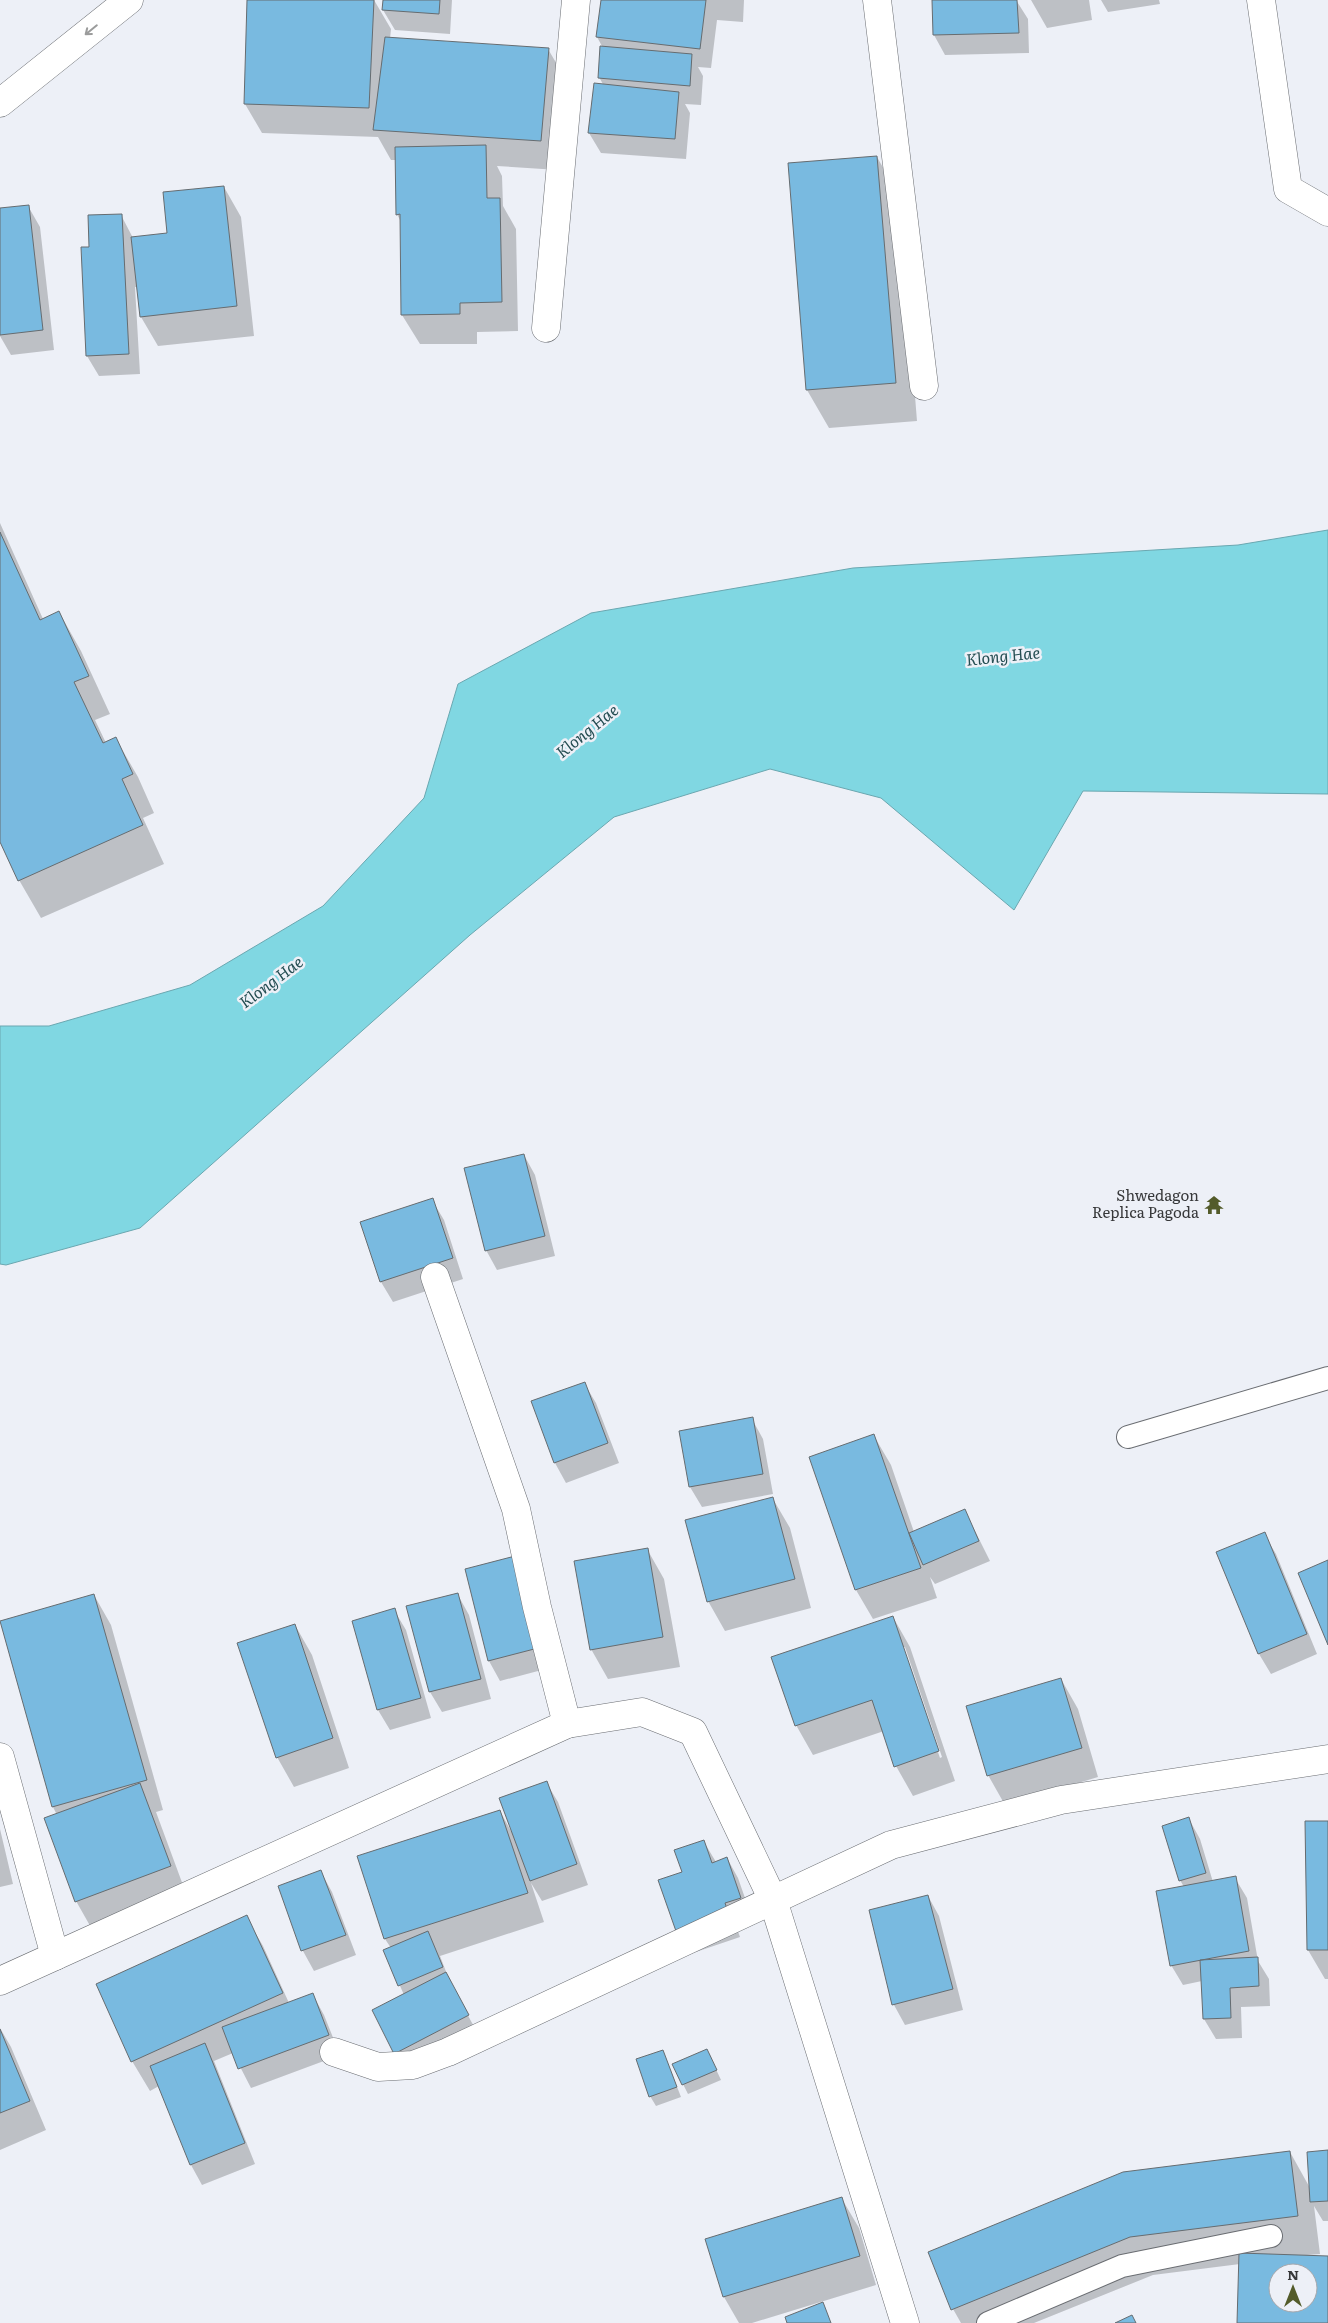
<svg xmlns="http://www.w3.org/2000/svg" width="1328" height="2323" font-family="Literata,serif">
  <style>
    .water { fill: #80d7e2; stroke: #6aa7b0 }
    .shadow { fill: #0003; fill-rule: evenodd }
    .building { fill: #79bae0; stroke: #666c70; fill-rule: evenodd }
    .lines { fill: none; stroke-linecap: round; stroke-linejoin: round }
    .lane-casing { stroke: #6a6d72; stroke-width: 24 }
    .street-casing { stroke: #6a6d72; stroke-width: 29 }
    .secondary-casing { stroke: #6a6d72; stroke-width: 29 }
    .lane { stroke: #fff; stroke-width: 22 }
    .street { stroke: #fff; stroke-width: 28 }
    .secondary { stroke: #fff; stroke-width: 28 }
    .oneway { stroke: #9b9c9c }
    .labels { text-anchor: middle; stroke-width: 5; stroke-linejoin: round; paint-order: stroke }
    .poi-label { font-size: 15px; fill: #37383a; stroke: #edf0f7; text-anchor: end }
    .water-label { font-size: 16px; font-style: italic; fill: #244d52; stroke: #edf0f7 }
  </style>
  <rect width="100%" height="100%" fill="#edf0f7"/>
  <path class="water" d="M1328,530V794L1083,791L1014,910L881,798L770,769L614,817L470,935L140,1228L6,1265L0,1264V1026H49L190,985L323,906L424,798L458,684L591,613L853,568L1238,545Z"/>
  <path class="shadow" d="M248,0H374L391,29L390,39L548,49L565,78L558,170L497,166L502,176L503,206L516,229L518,331L477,332V344H420L402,315L401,222L397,214L396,160H391L378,137L262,133L245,104Z
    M384,0H452L450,34L395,30L383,10Z
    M602,0H744L743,22L717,20L711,68L698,67L703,76L701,105L685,104L690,113L686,159L601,153L589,133L604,86L599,77L603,48L597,37Z
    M988,0H1016L1028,19L1029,53L945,55L934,35Z
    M1031,0H1089L1092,20L1047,28Z
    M1101,0H1159L1160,4L1108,12Z
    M877,157L899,196L917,421L829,428L807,390L789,164Z
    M224,187L241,217L254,336L158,346L141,317L138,287H135L140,374L99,376L87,356L91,248L121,215L133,238L169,235Z
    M28,206L40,227L54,350L11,355L0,336V210Z
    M0,523L43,619L59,612L81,651L110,714L95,720L106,743L116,739L138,777L154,813L143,818L164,864L41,918L19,880L0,839Z
    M524,1155L535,1175L555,1256L497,1270L486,1250Z
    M432,1200L444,1220L463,1279L393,1302L381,1282L361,1223Z
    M584,1383L596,1403L619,1463L566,1483L555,1463Z
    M752,1419L763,1439L773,1494L702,1507L690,1487Z
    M874,1436L891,1465L914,1532L965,1511L990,1561L935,1584L930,1577L937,1598L873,1619L856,1590Z
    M773,1499L790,1528L811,1608L725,1631L708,1601Z
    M1264,1534L1276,1554L1317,1654L1271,1674L1259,1654L1218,1552Z
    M647,1549L664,1579L680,1667L608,1679L591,1649Z
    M466,1570L553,1667L500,1681L489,1661Z
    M94,1595L111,1625L163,1810L156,1812L187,1896L93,1931L76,1901L57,1815L53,1807L1,1622Z
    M458,1595L469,1615L491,1699L442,1712L430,1692L408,1607Z
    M394,1610L406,1630L431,1718L390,1730L378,1710Z
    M893,1617L910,1647L955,1781L913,1796L896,1766L884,1731L813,1755L796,1725ZM902,1647H905L942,1757L940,1758Z
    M295,1625L312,1655L349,1768L294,1787L277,1757Z
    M1061,1679L1078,1709L1098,1777L1005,1805L988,1775Z
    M546,1782L558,1802L588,1885L542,1901L531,1883L544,1922L440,1956L450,1982L479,2036L407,2073L395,2053L404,1995L385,1951L391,1948L385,1939L359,1857L500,1811L511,1831Z
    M1189,1819L1200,1839L1213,1882L1235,1878L1247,1898L1258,1961L1269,1979L1270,2006L1241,2007L1242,2038L1216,2039L1204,2019L1202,1981L1183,1985L1171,1965L1184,1887L1180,1880Z
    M1328,1822V1979H1325L1308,1950Z
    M0,1829L13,1884L0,1887Z
    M704,1842L716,1862L727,1858L738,1878L752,1918L735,1923L740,1937L690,1954L683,1873Z
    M321,1872L332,1892L356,1955L314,1971L303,1951L279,1887Z
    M928,1896L939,1916L963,2010L905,2025L894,2005L870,1911Z
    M246,1917L263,1946L289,2003L313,1995L324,2015L340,2055L251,2088L233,2053L214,2061L255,2164L202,2185L191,2165L159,2086L150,2091L132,2061Z
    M0,2028L11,2047L46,2130L0,2150Z
    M707,2050L721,2080L688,2094L683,2084Z
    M663,2051L681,2097L656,2106L650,2096Z
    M1290,2152L1310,2188L1328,2152V2221H1323L1314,2206L1320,2254L1307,2255L1328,2257V2323H1238L1240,2264L1153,2275L1034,2323H961L953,2309ZM1278,2273H1308V2303H1278Z
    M842,2199L859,2228L876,2285L752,2323H739L724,2297L707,2240Z"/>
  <path class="building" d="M247,0H374L369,108L244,104Z
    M383,0H440L439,14L382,10Z
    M601,0H706L700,49L596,37Z
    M932,0H1017L1019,33L933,35Z
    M385,37L549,48L541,141L373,130Z
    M600,46L692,54L690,86L598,78Z
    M594,83L679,92L675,139L588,133Z
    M486,145L487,198H500L502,302L460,303V314L401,315L400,214L396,215L395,147Z
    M877,156L896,383L806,390L788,163Z
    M224,186L237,306L140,317L131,237L167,233L163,192Z
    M29,205L43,330L0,335V208Z
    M122,214L129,354L86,356L81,247H89L88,215Z
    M0,532L40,620L59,611L89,676L74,682L103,743L116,737L133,774L122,779L143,825L18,881L0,842Z
    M524,1154L545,1236L485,1251L464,1168Z
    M433,1198L453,1258L380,1282L360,1222Z
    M585,1382L608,1443L554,1463L531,1401Z
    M753,1417L763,1474L689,1487L679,1431Z
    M874,1434L921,1568L855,1590L809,1457Z
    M773,1497L795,1579L707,1602L685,1520Z
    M965,1509L979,1541L923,1565L909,1533Z
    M1265,1532L1307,1634L1258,1654L1216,1552Z
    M648,1548L663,1637L590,1650L574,1561Z
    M519,1555L542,1647L488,1661L465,1569Z
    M1328,1560V1645L1298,1573Z
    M458,1593L481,1679L429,1692L406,1606Z
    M94,1594L147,1780L52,1807L0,1621Z
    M395,1608L421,1698L377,1710L352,1621Z
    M893,1616L939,1751L894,1767L872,1700L795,1726L771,1657Z
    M295,1624L333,1738L276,1758L237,1643Z
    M1061,1678L1082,1748L987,1776L966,1706Z
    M547,1781L577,1864L530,1881L499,1798Z
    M140,1783L171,1866L75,1902L44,1818Z
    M500,1810L528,1893L384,1939L357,1856Z
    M1189,1817L1206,1873L1179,1881L1162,1826Z
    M1305,1821H1328V1950H1307Z
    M704,1840L712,1863L727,1857L741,1898L725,1903L730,1917L677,1934L658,1880L682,1872L674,1850Z
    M321,1870L346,1935L301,1951L278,1886Z
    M1236,1876L1249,1951L1170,1966L1156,1891Z
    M928,1895L953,1989L892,2005L869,1910Z
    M247,1915L283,1993L131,2062L96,1984Z
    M428,1931L443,1967L398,1986L383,1950Z
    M1258,1957L1259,1986L1230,1988L1231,2018L1203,2019L1200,1960Z
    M446,1972L469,2015L394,2054L372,2010Z
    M313,1993L329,2035L238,2069L222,2027Z
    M0,2029L30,2101L0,2113Z
    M205,2043L245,2143L190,2165L150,2066Z
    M707,2049L717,2070L682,2085L672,2064Z
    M663,2050L677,2087L649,2097L636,2059Z
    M1328,2150V2201L1310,2202L1307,2152Z
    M1290,2151L1298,2216L1130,2237L951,2310L928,2252L1123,2172Z
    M842,2197L860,2256L723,2297L705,2239Z
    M1239,2253L1328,2256V2323H1237ZM1278,2273H1308V2303H1278Z
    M823,2302L831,2323H787L785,2317Z
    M1132,2315L1136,2323H1115Z"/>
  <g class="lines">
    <g class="lane-casing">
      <path id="lane" d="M1128,1437L1328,1378
        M988,2323L1122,2266L1271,2236"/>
    </g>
    <g class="street-casing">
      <path id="street" d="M877,0L924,386
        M1261,0L1288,189L1328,212
        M546,328L576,0
        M435,1277L516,1509L537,1607L567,1724
        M0,1757L55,1956
        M334,2052L378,2067L413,2065L448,2052L891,1845L1061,1800L1328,1759"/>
    </g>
    <g class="secondary-casing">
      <path id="secondary" d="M0,103L129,0
        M0,1981L567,1724L642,1712L693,1732L773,1900L905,2323"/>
    </g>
    <use href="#lane" class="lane"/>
    <use href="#street" class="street"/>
    <use href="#secondary" class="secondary"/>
  </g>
  <defs><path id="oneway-shaft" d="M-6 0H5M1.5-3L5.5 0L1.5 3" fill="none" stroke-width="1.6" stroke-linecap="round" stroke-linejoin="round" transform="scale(1.25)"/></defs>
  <use class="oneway" href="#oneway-shaft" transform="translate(91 30) rotate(141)"/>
  <defs>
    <g id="temple-bare" transform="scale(1.5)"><path d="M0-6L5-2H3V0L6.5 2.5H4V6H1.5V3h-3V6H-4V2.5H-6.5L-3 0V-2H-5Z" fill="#535b2a" stroke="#edf0f7" stroke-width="2.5" paint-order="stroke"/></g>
  </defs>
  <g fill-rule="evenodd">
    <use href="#temple-bare" x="1214" y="1205"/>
  </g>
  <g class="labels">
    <g class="poi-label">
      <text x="1199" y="1201">Shwedagon<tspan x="1199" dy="17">Replica Pagoda</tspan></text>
    </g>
    <g class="water-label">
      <text transform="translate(1003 656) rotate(-6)" y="6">Klong Hae</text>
      <text transform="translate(587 731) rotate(-39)" y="6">Klong Hae</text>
      <text transform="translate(271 982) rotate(-37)" y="6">Klong Hae</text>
    </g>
  </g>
  <g transform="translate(1293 2288)"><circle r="24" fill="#edf0f7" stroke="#a4a6ab"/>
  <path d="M0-4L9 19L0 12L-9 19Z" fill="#535b2a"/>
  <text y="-8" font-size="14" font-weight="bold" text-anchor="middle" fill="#37383a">N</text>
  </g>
</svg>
